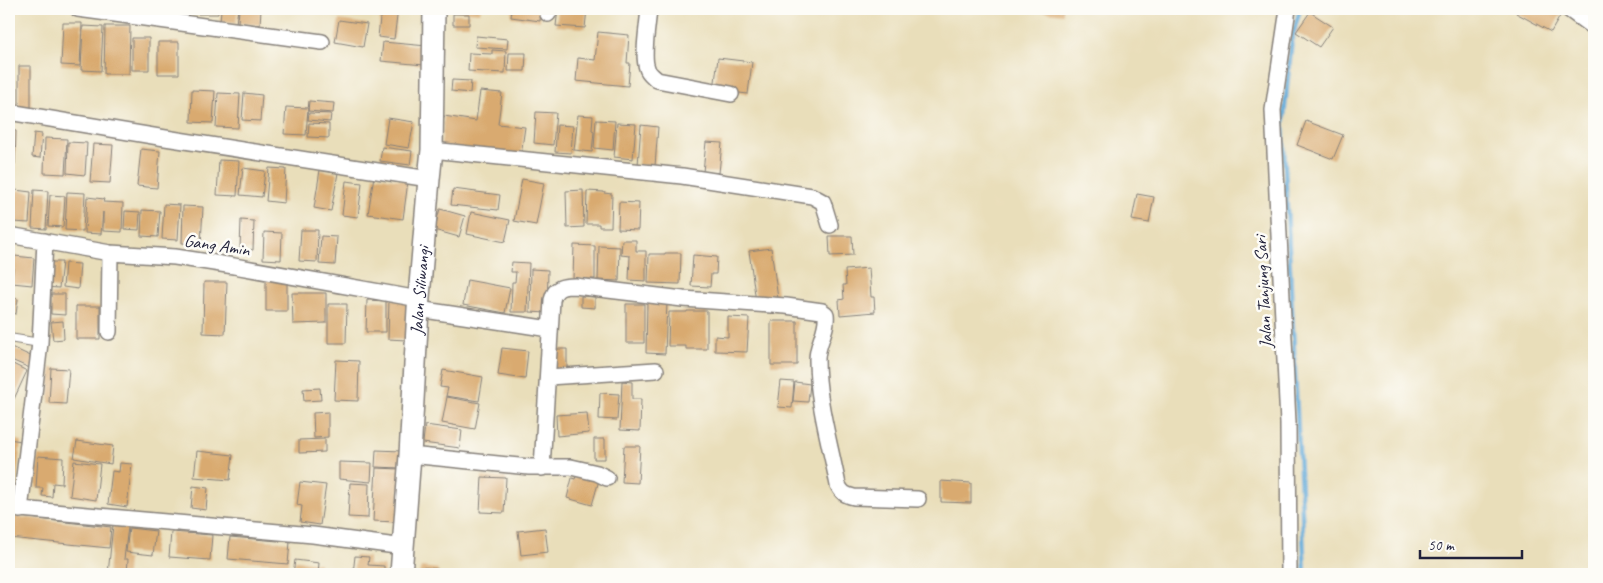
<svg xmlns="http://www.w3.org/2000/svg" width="1603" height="583" font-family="Caveat,sans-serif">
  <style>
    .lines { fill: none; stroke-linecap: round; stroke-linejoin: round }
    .stream { stroke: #61a9d8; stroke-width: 4.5 }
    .building { fill: #d9aa6f }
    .lane-casing { stroke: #86807a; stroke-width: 10 }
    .street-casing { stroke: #86807a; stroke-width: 18 }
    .secondary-casing { stroke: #86807a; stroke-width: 24 }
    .lane { stroke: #fff; stroke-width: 8 }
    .street { stroke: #fff; stroke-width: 15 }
    .secondary { stroke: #fff; stroke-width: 21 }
    .labels { text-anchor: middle; stroke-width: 5; stroke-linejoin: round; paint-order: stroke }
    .street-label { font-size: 18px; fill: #22223b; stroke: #fdfcf7 }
  </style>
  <rect width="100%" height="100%" fill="#fdfcf7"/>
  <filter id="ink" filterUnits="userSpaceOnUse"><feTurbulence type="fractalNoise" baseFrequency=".02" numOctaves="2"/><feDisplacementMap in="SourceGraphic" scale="10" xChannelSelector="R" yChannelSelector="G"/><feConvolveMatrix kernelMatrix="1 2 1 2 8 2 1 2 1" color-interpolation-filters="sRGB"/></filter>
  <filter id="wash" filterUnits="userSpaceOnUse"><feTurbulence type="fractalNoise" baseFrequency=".0096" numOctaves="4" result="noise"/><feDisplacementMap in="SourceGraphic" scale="20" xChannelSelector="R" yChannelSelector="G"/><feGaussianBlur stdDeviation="1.12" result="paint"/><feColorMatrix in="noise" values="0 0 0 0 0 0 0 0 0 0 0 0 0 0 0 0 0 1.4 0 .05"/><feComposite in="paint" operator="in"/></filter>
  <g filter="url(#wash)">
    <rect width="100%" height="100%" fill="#e9deba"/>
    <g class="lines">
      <path class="stream" d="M1300,9L1292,39L1283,126L1305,574"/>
    </g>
    <g id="blocks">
      <path class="building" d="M146,9H171V13L146,11Z
        M178,9H188V19L178,18Z
        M199,9H218V14H198Z
        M221,9H238L236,23L220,22Z
        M239,9H261L260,25L238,23Z
        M381,9H398L394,39L378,37Z
        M449,9H481L480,13L449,10Z
        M512,9H541L540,21L511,17Z
        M558,9H587L585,28L556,26Z
        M1030,9H1063V14L1030,10Z
        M1518,9H1559L1563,11L1551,32L1516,13Z
        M1310,12L1333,27L1319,47L1296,32Z
        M453,14H469V25H453Z
        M339,20L367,24L363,47L335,42Z
        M63,23H82L80,66L61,65Z
        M83,26L103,27L101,71L81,70Z
        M105,26H130L129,74H104Z
        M598,32L629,35L627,63H630L628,86L576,81L578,58L595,60Z
        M476,36L508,39L507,49L475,47Z
        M132,38H149V70H132Z
        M158,42H179V74H158Z
        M383,42L427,46L424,65L381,61Z
        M492,50L506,51L505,73L468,71L469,53L492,54Z
        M509,53H526L525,71H508Z
        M718,58L752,62L748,94L714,90Z
        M19,66H31V108H19Z
        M452,80L471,81L470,93L451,91Z
        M192,90L215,91L213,123L191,122Z
        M480,91L502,93L498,124L525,127L521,155L441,146L444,116L476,121Z
        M218,93L240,94L238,128L216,127Z
        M244,93L262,95L260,121L242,120Z
        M309,101L334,103L333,113L308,111Z
        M286,107L308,108L306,135L284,134Z
        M536,112L556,113L553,145L534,143Z
        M309,113L331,114L330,122L308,120Z
        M578,115L593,116L592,130L594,131L592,152L574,150Z
        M388,118L414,122L409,148L384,144Z
        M596,120L615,121L613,150L594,148Z
        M1306,121L1343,135L1333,159L1297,145Z
        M309,123L329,124V138L308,137Z
        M617,123L636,124L633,159L614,157Z
        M557,125L573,126L571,153L555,152Z
        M641,125L658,127L655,166L638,165Z
        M9,130L16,131L15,164H9Z
        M34,133L42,134L40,158L32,157Z
        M45,138L67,139L65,174L44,173Z
        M68,142L87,143L85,175L67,173Z
        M706,142L722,143L719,173L703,172Z
        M93,144L113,145L110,183L90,182Z
        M382,147L412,151L410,165L380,161Z
        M141,149L160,151L157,188L137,186Z
        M219,160L239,161L237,196L217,195Z
        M243,168L265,171L262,197L240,195Z
        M269,168L286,169L284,203L266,201Z
        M320,170L338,173L331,211L314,208Z
        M374,176L408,181L403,219L368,214Z
        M522,179L544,183L536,225L514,221Z
        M346,181L362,183L358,217L342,215Z
        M453,189L500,195L498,210L451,205Z
        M15,190L31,192L29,223L13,222Z
        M34,190L48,191L46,229L32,228Z
        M583,190L584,227L567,228L566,191Z
        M587,191L604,192V193L612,194L611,227H599V224H586Z
        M67,192L85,193L83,231L65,230Z
        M1137,194L1154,197L1149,223L1132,220Z
        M50,195L65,196L63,227L48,226Z
        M87,197L104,199L103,202L123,203L122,232L103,231V212L101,234L85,233Z
        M619,202L639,203L638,230L618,229Z
        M164,204L180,205L178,240L162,239Z
        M183,206L203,207L201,244L182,243Z
        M440,209L465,216L459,237L434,230Z
        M142,210L160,211L158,237L141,236Z
        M125,211L140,212L139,230L124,229Z
        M471,212L510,220L505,242L467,234Z
        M241,220L254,221L253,250L240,249Z
        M301,230H318L317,262L299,261Z
        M264,232L282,233L281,260L263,259Z
        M321,236L337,237L335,265L319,264Z
        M829,236H852L853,255L830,256Z
        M622,240H636V251H646V281L629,280L630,256L621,255Z
        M574,245L595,246V279H573Z
        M599,246L620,247L619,281L598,280Z
        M771,248L778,299L756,302L749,251Z
        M9,252H11L10,267H9Z
        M665,253H681L680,284L648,283L649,254H665Z
        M693,255L717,257L716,274H711L710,287L691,286Z
        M14,256L34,258L32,285L12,283Z
        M47,262H62L59,288L45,287Z
        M512,262L529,263L527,312H511L512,282H515L516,272H511Z
        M65,263L80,264L78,289L63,287Z
        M869,268L871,297H874L875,312L840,315L839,300L844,299L843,285H846L845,270Z
        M531,269L548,270L547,313L530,312Z
        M266,280H287V311H266Z
        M467,280L510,288L505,313L463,305Z
        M204,282H227L225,334L203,333Z
        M292,293H326V323L293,324Z
        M51,294H65V315L51,314Z
        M581,296L595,297V308L581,307Z
        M9,297L18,299L16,314L9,312Z
        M389,299H407L406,340L388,339Z
        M367,300L386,301V332H366Z
        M647,302H667L665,354L646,353Z
        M328,304H347L346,343H328Z
        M626,304H644V343H626Z
        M76,306H100V339H76Z
        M687,311H707V349H686V346H668L669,312H687Z
        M728,317L749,318L747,352L715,351V336L728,337Z
        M63,321L64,339L53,340L51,322Z
        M771,321H797V365H771Z
        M9,346L37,359L32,369L9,359Z
        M502,348L528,351L525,379L498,375Z
        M551,349H567V371L551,370Z
        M336,360L359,361L358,401L334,400Z
        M9,362L27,371L14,399L9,397Z
        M51,368L69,369L66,404L49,403Z
        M443,370L483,377L479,401L446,396L448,388L440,387Z
        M622,381L632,382V399H641L640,431L620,430Z
        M781,381L794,382L792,408L778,407Z
        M795,382L810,384L808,402L793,401Z
        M320,388L321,400L304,401L303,389Z
        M600,393L619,394L617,420L599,419Z
        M447,397L480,403L475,429L442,423Z
        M328,412V437L314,438L313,413Z
        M587,413L589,433L557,436L556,415Z
        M425,425L462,430L460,448L423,443Z
        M9,439L21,441L16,485L9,484Z
        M325,439V452L299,453V440Z
        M594,439H605V459H594Z
        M77,441L113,446L111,464L74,458Z
        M624,446H640L638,483L622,482Z
        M376,450L402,451L401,468L375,467Z
        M197,451L233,455L230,480L194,477Z
        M38,456L63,458L62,484L53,483L52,497L42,496L43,488H36Z
        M74,461L100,464L96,500L70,496Z
        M339,462L372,463L371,482L339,479Z
        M120,463L132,464L127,507L108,504L112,471L119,472Z
        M376,468L401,469L398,522L373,521Z
        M577,474L599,480L592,505L567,498L572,478L575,479Z
        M482,477L506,478L504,513L480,512Z
        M941,481L971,483V503L941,502Z
        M300,482L326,485L320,525L300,522L302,506L297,505Z
        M350,483L369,484L368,518L348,517Z
        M193,486L208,488L206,510L191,508Z
        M11,516L111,527L109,548L9,538Z
        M113,525L128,527L124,559H128L127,574H108Z
        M129,528L156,531L153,555L126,552Z
        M545,528L548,552L521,555L518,531Z
        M171,532L212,535L210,560L169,557Z
        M230,537L290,542L288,564L228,559Z
        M355,556L369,557L368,565L384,566V574H353Z
        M295,560L319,563L318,574H293Z
        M421,567L438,569L437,574H419Z"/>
    </g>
  </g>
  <g filter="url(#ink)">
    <use href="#blocks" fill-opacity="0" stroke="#86807a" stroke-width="1"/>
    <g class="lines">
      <g class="lane-casing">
        <path id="lane" d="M9,338L40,343"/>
      </g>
      <g class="street-casing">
        <path id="street" d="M78,9L322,42
          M649,9C648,23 642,56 647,68C648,73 653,76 657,80L731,94
          M1288,9L1273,110L1288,423L1289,574
          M1568,9L1594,28
          M548,14L550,9
          M9,112L159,137L429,179
          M432,150L682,176L812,196L823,202L830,225
          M9,235L110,253L175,257L234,266L419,299
          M418,309L550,329
          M109,332L110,253
          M548,377L656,370
          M410,455L529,467H571L597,473L607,478
          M542,468L552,300C555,287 563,286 575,286L683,299L786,306L822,311L826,314C828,330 817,343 817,359C817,401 830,444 838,485C842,493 845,495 854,497L918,499
          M9,508L313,535L404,547
          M20,510L40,343L45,241"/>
      </g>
      <g class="secondary-casing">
        <g id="secondary">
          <path id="s1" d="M401,574L410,455L418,309L429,179L432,150L434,9"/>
        </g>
      </g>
      <use href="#lane" class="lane"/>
      <use href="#street" class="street"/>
      <use href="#secondary" class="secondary"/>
    </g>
  </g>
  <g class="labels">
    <g class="street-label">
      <text transform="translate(217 245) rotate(9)" y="6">Gang Amin</text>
      <text dy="6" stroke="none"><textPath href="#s1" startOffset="284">Jalan Siliwangi</textPath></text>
      <text transform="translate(1263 292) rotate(-93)" y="6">Jalan Tanjung Sari</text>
    </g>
  </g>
  <rect width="1603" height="583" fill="none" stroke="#fdfcf7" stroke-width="30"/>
  <path d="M1420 550v8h102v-8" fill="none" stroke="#22223b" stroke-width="2.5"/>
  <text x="1428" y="550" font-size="15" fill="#22223b" stroke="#fdfcf7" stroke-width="4" paint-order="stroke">50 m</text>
</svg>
